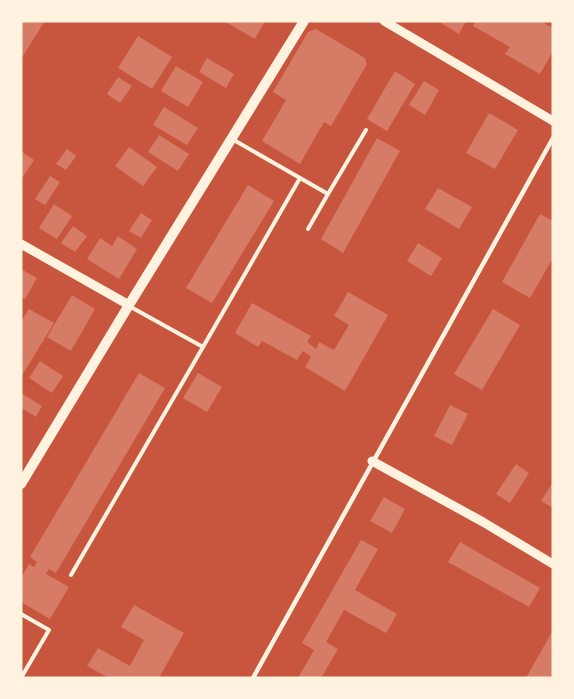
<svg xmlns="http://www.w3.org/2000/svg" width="574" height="699" font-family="'Libre Baskerville',serif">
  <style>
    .building { fill: #d67c66 }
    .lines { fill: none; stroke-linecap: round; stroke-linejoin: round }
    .service { stroke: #fff3e0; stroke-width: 4 }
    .pedestrian { stroke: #fff3e0; stroke-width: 4.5 }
    .tertiary { stroke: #fff3e0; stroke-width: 9 }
    .secondary { stroke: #fff3e0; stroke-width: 10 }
  </style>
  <rect width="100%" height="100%" fill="#c8553d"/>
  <path class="building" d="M21,21H45L21,59Z
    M224,21H265L255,39Z
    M443,21H466L459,34L441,23Z
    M475,21H522L523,22L524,21H540L553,28V51L540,74L505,54L510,47L473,26Z
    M316,29L365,58L367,64L331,126L324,122L300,164L262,141L286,100L273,92L308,32Z
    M138,36L172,57L152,89L118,68Z
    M207,58L234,74L226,88L199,72Z
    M176,66L203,82L188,107L161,91Z
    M395,71L415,84L387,131L367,119Z
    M118,77L132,86L120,103L107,94Z
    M424,81L439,90L425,115L409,105Z
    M164,107L198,128L187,145L153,125Z
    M489,113L518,130L495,169L466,153Z
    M159,135L189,154L178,171L148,152Z
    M377,138L400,151L343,253L321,239Z
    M129,147L157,167L143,186L115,166Z
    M67,149L76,156L66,170L56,164Z
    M21,151L34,160L21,180Z
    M50,176L60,182L45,205L35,199Z
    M248,185L274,201L212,303L186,288Z
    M438,188L472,207L459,229L425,209Z
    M54,204L72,216L57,239L39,228Z
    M141,213L152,220L141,238L129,231Z
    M540,214L553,221V258L530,298L502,282Z
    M73,226L87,236L75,252L61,243Z
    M118,236L137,249L119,279L87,259L100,238L112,246Z
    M418,243L442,258L431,276L407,261Z
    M21,269L37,278L25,299L21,297Z
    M348,292L388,315L345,391L305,367L311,357L303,351L297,360L262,341L258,347L235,333L252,303L311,336L307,342L316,349L319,342L334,350L349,325L334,316Z
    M72,295L95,309L71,351L47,337Z
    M29,309L54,323L21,377V322Z
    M493,309L520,325L482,390L454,374Z
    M40,361L63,376L52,393L29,378Z
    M139,373L165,388L56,573L49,569L46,574L69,587L50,619L21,602V578L29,564L34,567L37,562L30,557Z
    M198,373L222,387L207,412L183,398Z
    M21,393L42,406L36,417L21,408Z
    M450,405L468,414L452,445L434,436Z
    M516,464L529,473L510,503L496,494Z
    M553,482V508L541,501Z
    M384,497L405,509L392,533L370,521Z
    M361,540L378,549L355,590L397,614L386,633L344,610L326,642L338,649L321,678H298L314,650L302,643Z
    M460,542L540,588L529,607L448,562Z
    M134,605L184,633L159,678H109L87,666L98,648L130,666L144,640L121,627Z
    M553,630V674L551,678H526Z"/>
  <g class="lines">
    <path class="service" d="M232,139L328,194L366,130
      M308,229L328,194
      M203,347L300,178
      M71,575L203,347L129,306
      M21,614L49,630L21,678"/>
    <path class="pedestrian" d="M253,678L553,138"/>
    <path class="tertiary" d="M384,21L553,121
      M21,244L129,305
      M372,461L483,522L553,564"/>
    <path class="secondary" d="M21,484L129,305L304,21"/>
  </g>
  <rect width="574" height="699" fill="none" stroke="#fff3e0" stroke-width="45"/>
</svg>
